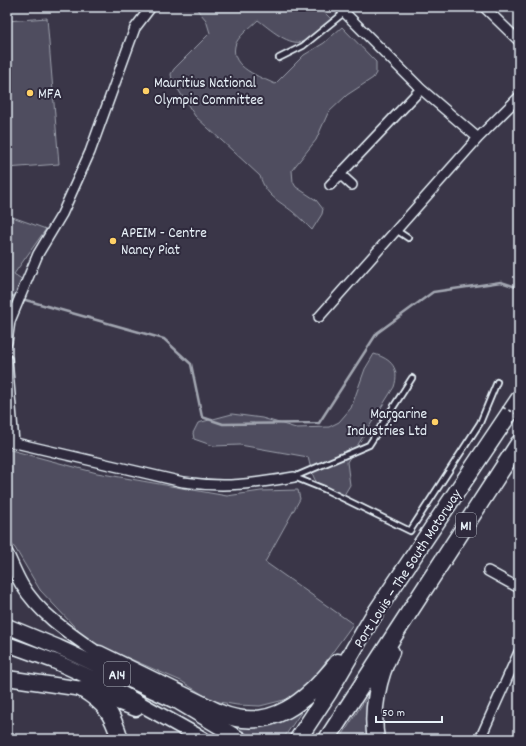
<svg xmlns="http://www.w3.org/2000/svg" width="526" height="746" font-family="Dekko,sans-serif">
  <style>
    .green { fill: #504e5f; stroke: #9ca0ac }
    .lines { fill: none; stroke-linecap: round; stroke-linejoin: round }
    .stream { stroke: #a2a6b1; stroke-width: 2.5 }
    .lane-casing { stroke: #e8f1f8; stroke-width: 8 }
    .street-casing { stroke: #e8f1f8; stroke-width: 12 }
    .secondary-casing { stroke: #e8f1f8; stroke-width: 15 }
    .primary-casing { stroke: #e8f1f8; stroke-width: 17 }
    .highway-casing { stroke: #e8f1f8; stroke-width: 19 }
    .lane { stroke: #2f2a3d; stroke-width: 4.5 }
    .street { stroke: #2f2a3d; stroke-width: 9 }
    .secondary { stroke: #2f2a3d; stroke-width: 12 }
    .primary { stroke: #2f2a3d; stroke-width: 14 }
    .highway { stroke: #2f2a3d; stroke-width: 16 }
    .path-bridge { stroke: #e8f1f8; stroke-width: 1.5; stroke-dasharray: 4 3; stroke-linecap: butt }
    .poi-dot { fill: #ffd166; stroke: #2f2a3d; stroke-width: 1.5 }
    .labels { text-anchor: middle; stroke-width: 4; stroke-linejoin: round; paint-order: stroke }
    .shield { fill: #2f2a3d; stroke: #b0b5c0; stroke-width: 1 }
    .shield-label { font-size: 14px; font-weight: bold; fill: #e8f1f8 }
    .poi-label { font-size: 15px; fill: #e8f1f8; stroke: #2f2a3d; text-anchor: start }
    .street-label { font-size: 15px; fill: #e8f1f8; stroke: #2f2a3d }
  </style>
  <rect width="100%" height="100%" fill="#3a3648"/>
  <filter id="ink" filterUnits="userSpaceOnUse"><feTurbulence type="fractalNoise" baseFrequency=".025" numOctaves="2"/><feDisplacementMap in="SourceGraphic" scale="8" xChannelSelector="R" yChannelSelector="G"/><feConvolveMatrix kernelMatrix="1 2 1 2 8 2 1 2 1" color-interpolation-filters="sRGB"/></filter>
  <g filter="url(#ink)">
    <path class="green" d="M195,7H319L332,20C324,26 315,37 305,41C290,48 269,28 258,20C251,27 237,37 235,46C230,68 261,77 275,84L304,55L324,43L342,27L376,62V73L373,78L347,95L328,113L316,140L292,170L293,182L296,187L316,200L323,209L322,214L312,230C306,224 300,218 293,212C278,200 266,196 260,176L195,116L172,80L171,74L174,69L210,33L206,20Z
      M47,18L59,164L7,168V21Z
      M7,215L46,229L14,274L23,280L13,312L7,310Z
      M374,354C392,359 400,369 394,387L347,462L350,485L344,495C315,486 315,486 308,457L240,445L214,446L194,439L193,433L198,423L232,414L262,418L296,428L329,427L339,422L351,408L365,369Z
      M7,449L97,473L227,496L261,491L298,490L300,499L265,562L353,624L308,686L288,699L260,706L237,705L213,701L181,681L87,640L40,590L15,548L7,539Z
      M368,695L372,698L369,739H340Z
      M312,696L283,739H241L222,729L232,726L259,725Z"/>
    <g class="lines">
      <path class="stream" d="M7,294L18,298
        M22,299L164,339L191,364L202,417L223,424L319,423L377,333L433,292L501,282L519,288"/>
      <g class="lane-casing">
        <path id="lane" d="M279,58L303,46L345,12
          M396,230L408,238
          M294,477L324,489L410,531L480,423L497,382
          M294,477L369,445L412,378"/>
      </g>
      <g class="street-casing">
        <path id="street" d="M339,7L421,89L478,138
          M484,7L519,41
          M341,175L352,185
          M330,185L421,89
          M319,317L478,138L519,97
          M7,342L10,321L38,254L62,214L90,152L135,28L151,7
          M7,359L14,443
          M7,441L183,482C224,488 253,484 294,477
          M488,571L519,588
          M480,739L519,652"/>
      </g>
      <g class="secondary-casing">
        <path id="secondary" d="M7,554C12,564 16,575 22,585C39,614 72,635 99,654"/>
      </g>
      <g class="primary-casing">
        <path id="primary" d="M7,626L58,647L175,701
          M7,644L54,661L105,684L203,739
          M7,678L82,689L136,709
          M168,696L240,739"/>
      </g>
      <g class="highway-casing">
        <path id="highway" d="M99,654L220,713C271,734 308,700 338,662
          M82,689C105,703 112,713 120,739
          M298,739L329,692L372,618L519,399
          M327,739L519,443
          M376,739C371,712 378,676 391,652"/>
      </g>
      <use href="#lane" class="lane"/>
      <use href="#street" class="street"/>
      <use href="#secondary" class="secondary"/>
      <use href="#primary" class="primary"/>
      <use href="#highway" class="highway"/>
      <path class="path-bridge" d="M502,407L519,415"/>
    </g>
  </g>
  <g class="poi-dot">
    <circle cx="146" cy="91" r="4"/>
    <circle cx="30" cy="93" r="4"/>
    <circle cx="113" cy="241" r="4"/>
    <circle cx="435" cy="422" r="4"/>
  </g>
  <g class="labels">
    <g class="shield">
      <rect x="456" y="513" width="20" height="24" rx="3"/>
      <rect x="104" y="662" width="26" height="24" rx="3"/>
    </g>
    <g class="shield-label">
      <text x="466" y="530">M1</text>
      <text x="117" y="679">A14</text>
    </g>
    <g class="poi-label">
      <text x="154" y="87">Mauritius National<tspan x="154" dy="17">Olympic Committee</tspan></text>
      <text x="38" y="98">MFA</text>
      <text x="121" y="237">APEIM - Centre<tspan x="121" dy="17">Nancy Piat</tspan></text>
      <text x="427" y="418" text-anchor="end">Margarine<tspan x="427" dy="17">Industries Ltd</tspan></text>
    </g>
    <g class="street-label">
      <text transform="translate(407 568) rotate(-57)" y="5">Port Louis – The South Motorway</text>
    </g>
  </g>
  <rect width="526" height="746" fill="none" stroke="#2f2a3d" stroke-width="24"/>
  <rect x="12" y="12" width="502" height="722" fill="none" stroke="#e8f1f8" stroke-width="1.5" filter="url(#ink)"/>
  <path d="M376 716v6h66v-6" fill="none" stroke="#e8f1f8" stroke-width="2"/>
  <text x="382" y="716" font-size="12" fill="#e8f1f8" stroke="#2f2a3d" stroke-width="3" paint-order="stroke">50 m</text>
</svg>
